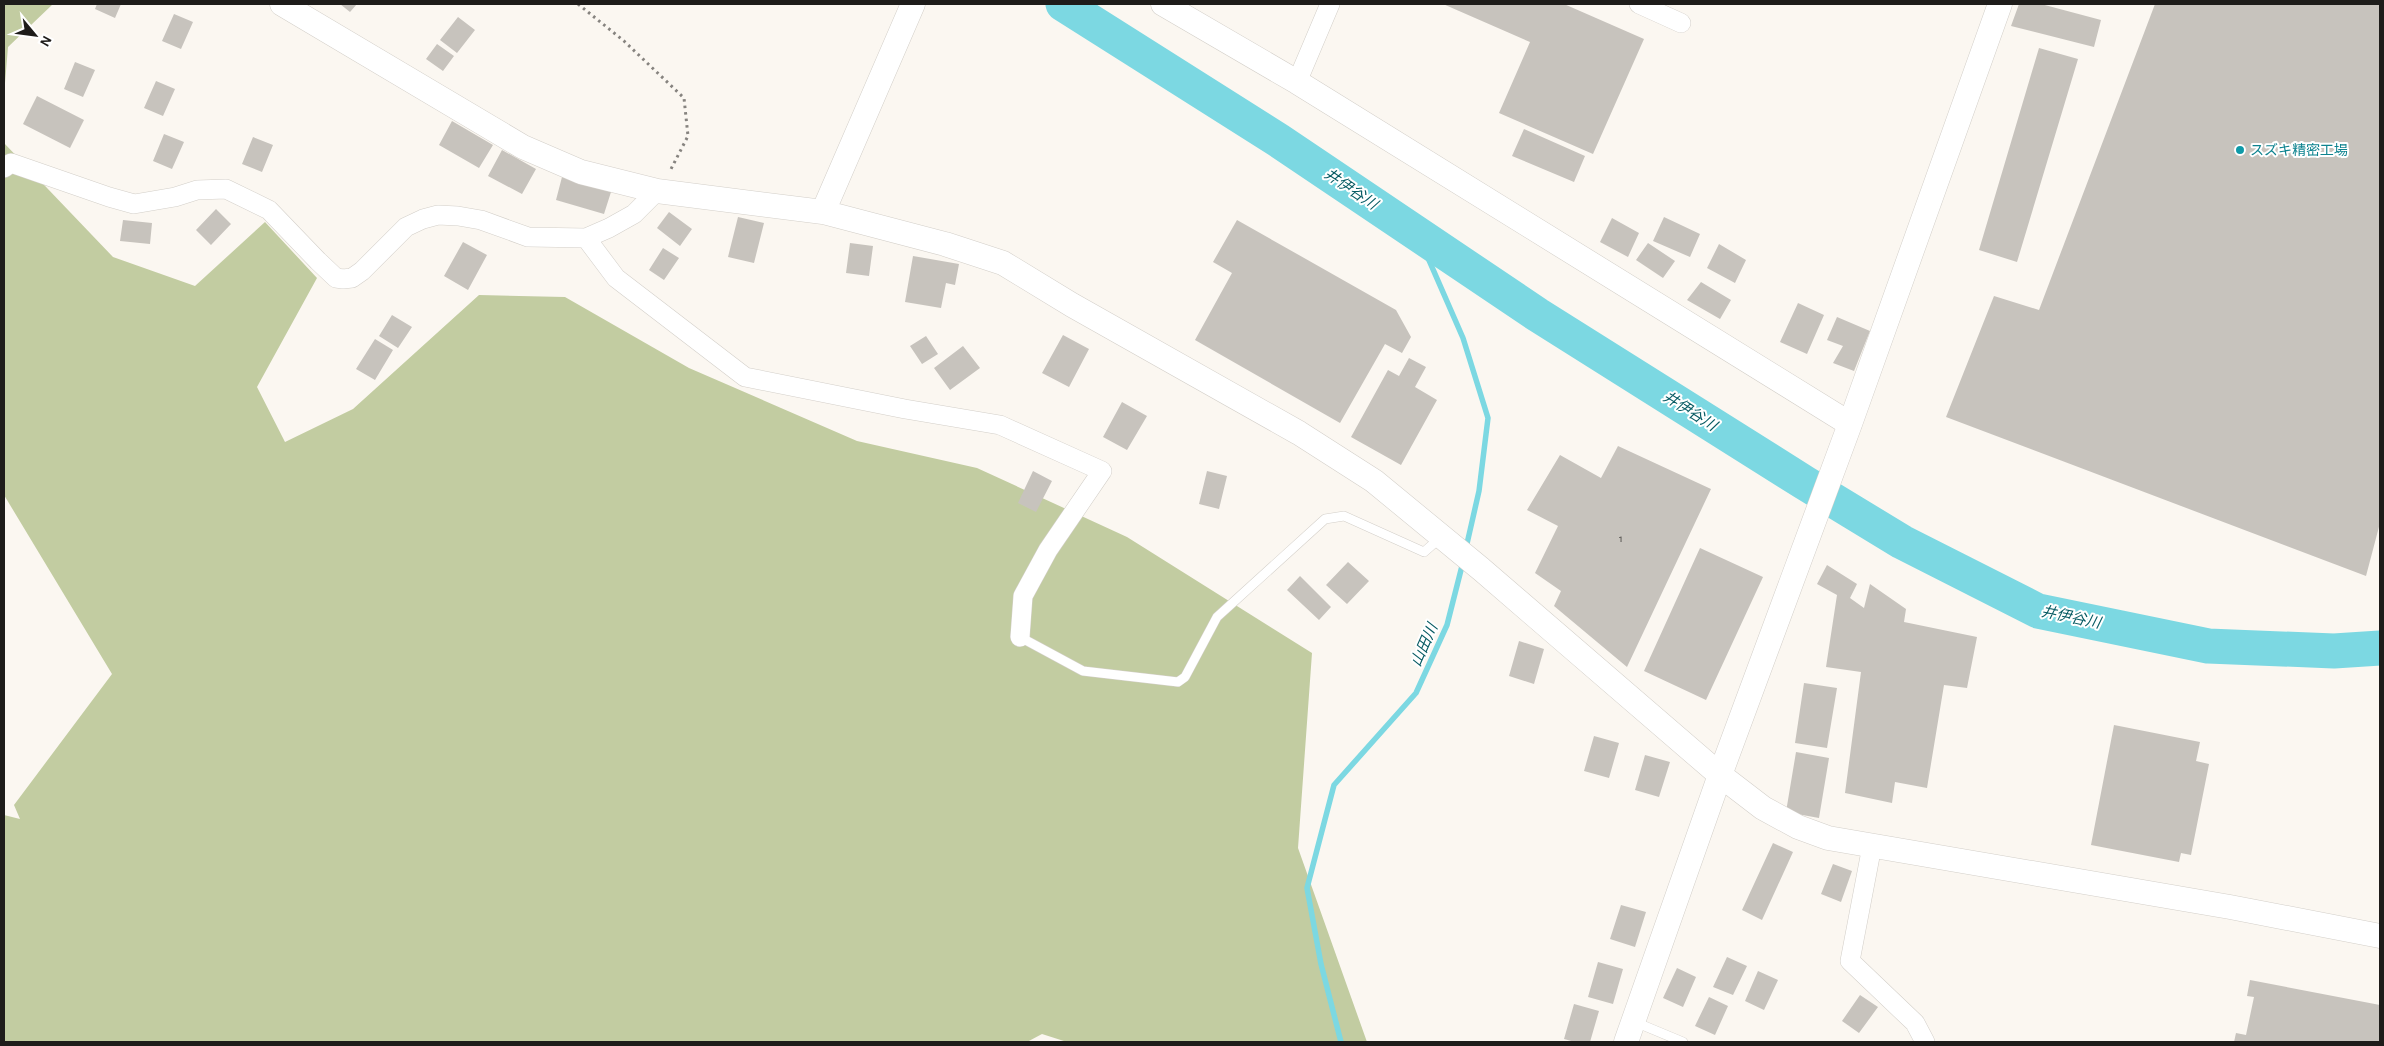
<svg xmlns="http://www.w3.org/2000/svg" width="2384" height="1046" font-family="'Alegreya Sans','Noto Sans JP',sans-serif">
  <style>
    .green { fill: #c2cca1 }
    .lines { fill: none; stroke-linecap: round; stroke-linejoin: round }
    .stream { stroke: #7cd8e2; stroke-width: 5.5 }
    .river { stroke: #7cd8e2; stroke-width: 35 }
    .building { fill: #c7c3bd }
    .service-casing { stroke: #d3cfc9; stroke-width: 10 }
    .minor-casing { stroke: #d3cfc9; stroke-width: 20 }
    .tertiary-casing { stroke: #d3cfc9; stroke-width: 25 }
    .path { stroke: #86837f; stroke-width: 3; stroke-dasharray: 2.5 4; stroke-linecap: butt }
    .service { stroke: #fff; stroke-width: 9 }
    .minor { stroke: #fff; stroke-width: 19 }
    .tertiary { stroke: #fff; stroke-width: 24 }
    .culture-dot { fill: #0f9aa8; stroke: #fff; stroke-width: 2 }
    .labels { text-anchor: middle; stroke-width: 4; stroke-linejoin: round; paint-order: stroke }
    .number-label { font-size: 11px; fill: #484643 }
    .culture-label { font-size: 14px; fill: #0d838f; stroke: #fff; text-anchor: start }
    .water-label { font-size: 15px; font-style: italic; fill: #075b63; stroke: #fff }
  </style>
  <rect width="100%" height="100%" fill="#fbf7f1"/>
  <path class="green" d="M4,4H53L8,47L4,95Z
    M4,143L113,257L195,286L265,222L317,278L257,387L285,442L353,409L479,295L565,297L689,368L857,441L977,468L1127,537L1312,653L1298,848L1367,1042H1067L1042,1034L1027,1042H4V815L20,819L14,805L112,674L4,495Z"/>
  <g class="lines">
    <path class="stream" d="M1418,235L1463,338L1488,418L1479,491L1466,548
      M1341,1042L1321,964L1307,888L1334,785L1416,693L1447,625L1463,562"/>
    <path class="river" d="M1063,4L1278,140L1538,315L1805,483L1902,542L2038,611L2208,646L2334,651L2380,648"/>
  </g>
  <path class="building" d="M97,4H121L115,18L95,9Z
    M340,4H357L350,12Z
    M1443,4H1564L1644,39L1593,154L1499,113L1530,42Z
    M2019,4H2041L2101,20L2094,47L2011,26Z
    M2155,4H2380V523L2366,576L1946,417L1994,296L2039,310Z
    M174,14L193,22L181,49L162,41Z
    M458,17L475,30L457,53L440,40Z
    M437,44L454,56L443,71L426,59Z
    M2039,48L2078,59L2017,262L1979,250Z
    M75,62L95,70L83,97L64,89Z
    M156,81L175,89L163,116L144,108Z
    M37,96L84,120L70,148L23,124Z
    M452,121L493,145L479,168L439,145Z
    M1524,129L1585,156L1574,182L1512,156Z
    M164,134L184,142L172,169L153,161Z
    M253,137L273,145L262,172L242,164Z
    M502,150L536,169L522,194L488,176Z
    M562,177L611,192L604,214L556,200Z
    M216,209L231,224L211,245L196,230Z
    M669,212L692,229L680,246L657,228Z
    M738,217L764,223L754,263L728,257Z
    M1664,217L1700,234L1690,257L1653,241Z
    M1612,218L1639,233L1628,257L1600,242Z
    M123,220L152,223L150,244L120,241Z
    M1237,220L1396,310L1411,337L1402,353L1385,344L1340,423L1195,340L1232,273L1213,262Z
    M463,242L487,255L468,290L444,276Z
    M850,243L873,246L869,276L846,273Z
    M1648,243L1675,261L1663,278L1636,260Z
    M1719,244L1746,260L1735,283L1707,268Z
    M663,248L679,258L664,280L649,270Z
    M913,256L959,264L955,285L946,283L941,308L905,302Z
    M1701,282L1731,300L1720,319L1687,300Z
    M1798,303L1824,315L1807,354L1780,342Z
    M392,315L412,327L398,348L379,336Z
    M1837,317L1870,331L1854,371L1833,363L1843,346L1827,340Z
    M1063,335L1089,349L1069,387L1042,373Z
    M926,336L938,354L922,364L910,346Z
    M375,339L393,350L375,380L356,369Z
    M963,346L980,368L950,390L934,368Z
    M1409,358L1426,367L1415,387L1437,400L1401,465L1351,437L1388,370L1399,376Z
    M1122,402L1147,416L1127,450L1103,437Z
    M1618,446L1711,489L1627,667L1554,606L1561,591L1535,573L1558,526L1527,510L1560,455L1601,478Z
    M1033,471L1052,481L1036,512L1018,503Z
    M1207,471L1227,476L1219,509L1199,504Z
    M1700,548L1763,577L1706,700L1644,671Z
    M1348,562L1369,581L1347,604L1326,585Z
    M1827,565L1857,584L1850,598L1864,608L1870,584L1906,609L1904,622L1977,637L1967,688L1944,685L1927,788L1895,782L1892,803L1845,793L1861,672L1826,667L1837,595L1817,584Z
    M1300,576L1331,607L1319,620L1287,590Z
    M1519,641L1544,649L1534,684L1509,676Z
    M1804,683L1837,688L1827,748L1795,743Z
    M2114,725L2200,742L2196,761L2209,764L2191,855L2181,853L2179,862L2091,845Z
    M1594,736L1619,743L1609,778L1584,771Z
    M1796,752L1829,758L1819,818L1786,812Z
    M1645,755L1670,762L1659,797L1635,790Z
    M1773,843L1793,852L1762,920L1742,910Z
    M1833,864L1852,871L1841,902L1821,894Z
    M1621,905L1646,912L1635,947L1610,939Z
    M1727,957L1747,966L1733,995L1713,987Z
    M1598,962L1623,969L1613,1004L1588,997Z
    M1677,968L1696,977L1683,1007L1663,998Z
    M1758,971L1778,980L1764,1010L1745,1001Z
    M2250,980L2380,1005V1042H2234L2236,1033L2246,1035L2254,997L2247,996Z
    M1860,995L1878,1007L1859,1033L1842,1021Z
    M1709,997L1728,1006L1715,1035L1695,1026Z
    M1574,1004L1599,1011L1590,1042H1575L1564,1039Z"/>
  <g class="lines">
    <g class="service-casing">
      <path id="service" d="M1020,637L1083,671L1178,682L1185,677L1217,617L1325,519L1344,516L1424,552L1440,538
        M1635,1022L1683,1042"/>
    </g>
    <g class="minor-casing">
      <path id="minor" d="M1639,4L1681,23
        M1297,82L1330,4
        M4,168L11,163L109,197L134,204L175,197L197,190L226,189L269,210L318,261L336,278L343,279L352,278L362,271L406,227L423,219L438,215L458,216L481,220L528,237L586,238L609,228L634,214L657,191
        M586,238L616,278L745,377L905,409L1000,425L1102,471L1048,550L1023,596L1020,637
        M1872,846L1850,961L1915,1023L1925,1042"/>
    </g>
    <g class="tertiary-casing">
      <path id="tertiary" d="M282,4L523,147L581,172L657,191L823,212L945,244L1003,263L1072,305L1299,433L1374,481L1481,569L1720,775L1763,808L1798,827L1828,838L2230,907L2380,936
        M1163,4L1297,82L1850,424
        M823,212L913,4
        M1626,1042L1720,775L1850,424L2000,4"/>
    </g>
    <path class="path" d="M578,4L624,41L684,98L688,136L670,171"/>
    <use href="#service" class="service"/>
    <use href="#minor" class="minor"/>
    <use href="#tertiary" class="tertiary"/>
  </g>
  <circle class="culture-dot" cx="2240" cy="150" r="5"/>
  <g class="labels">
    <g class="number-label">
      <text x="1621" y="542">1</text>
    </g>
    <g class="culture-label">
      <text x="2250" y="155">スズキ精密工場</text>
    </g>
    <g class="water-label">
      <text transform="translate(1351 189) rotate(34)" y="5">井伊谷川</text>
      <text transform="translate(1690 411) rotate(32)" y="5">井伊谷川</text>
      <text transform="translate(2071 617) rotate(12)" y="5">井伊谷川</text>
      <text transform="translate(1424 645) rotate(-66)" y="5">山田川</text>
    </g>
  </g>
  <rect width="2384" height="1046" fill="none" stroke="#1e1c1a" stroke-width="10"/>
  <g transform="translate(35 35) rotate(119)" stroke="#ffffff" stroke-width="4" paint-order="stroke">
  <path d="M0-4L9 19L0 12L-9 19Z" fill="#1e1c1a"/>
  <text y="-8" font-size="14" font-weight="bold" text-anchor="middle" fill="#1e1c1a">N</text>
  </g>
</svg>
